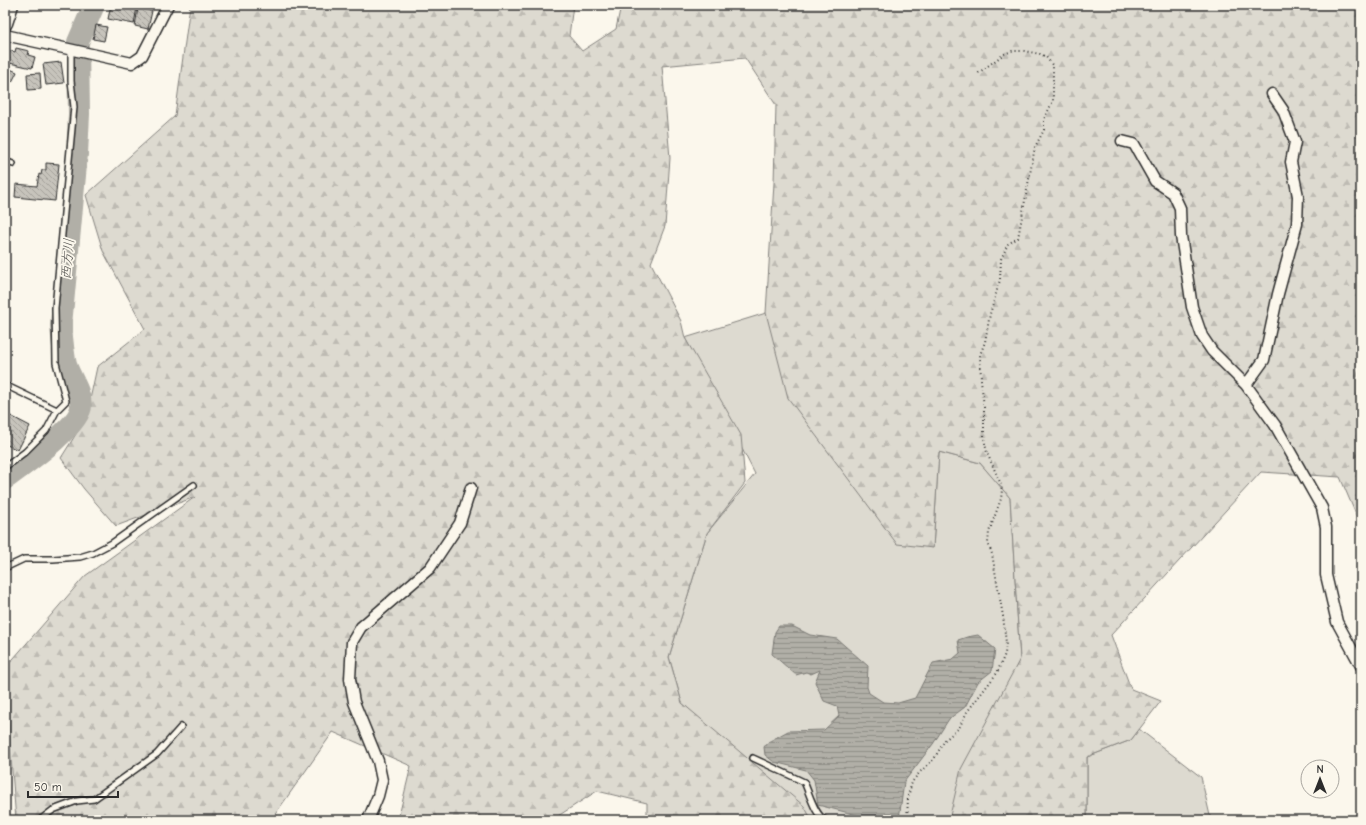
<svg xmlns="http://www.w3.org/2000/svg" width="1366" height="825" font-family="'Comic Neue','Klee One',sans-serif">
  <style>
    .green { fill: #dddad0; stroke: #84827e }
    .forest { fill: url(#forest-firs); stroke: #84827e }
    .water { fill: url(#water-rules); stroke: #7b7a75 }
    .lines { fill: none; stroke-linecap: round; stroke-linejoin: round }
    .river { stroke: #b1afa7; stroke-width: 22 }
    .building { fill: url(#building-back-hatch); stroke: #2b2b2b }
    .service-casing { stroke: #2b2b2b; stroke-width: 8 }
    .minor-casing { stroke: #2b2b2b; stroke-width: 13 }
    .secondary-casing { stroke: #2b2b2b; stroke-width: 17 }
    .path { stroke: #2b2b2b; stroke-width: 2; stroke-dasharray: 1 3; stroke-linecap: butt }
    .service { stroke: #fbf7ec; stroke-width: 5 }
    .minor { stroke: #fbf7ec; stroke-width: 10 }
    .secondary { stroke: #fbf7ec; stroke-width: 14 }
    .labels { text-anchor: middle; stroke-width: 3.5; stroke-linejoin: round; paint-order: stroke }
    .water-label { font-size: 14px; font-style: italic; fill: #5a5956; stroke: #fbf7ec }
  </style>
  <defs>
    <pattern id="forest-firs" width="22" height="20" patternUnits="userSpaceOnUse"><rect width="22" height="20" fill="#dddad0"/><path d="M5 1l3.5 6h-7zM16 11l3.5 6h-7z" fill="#bebbb3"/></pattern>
    <pattern id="water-rules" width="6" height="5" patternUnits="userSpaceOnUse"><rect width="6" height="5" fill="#b1afa7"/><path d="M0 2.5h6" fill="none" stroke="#908f88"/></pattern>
    <pattern id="building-back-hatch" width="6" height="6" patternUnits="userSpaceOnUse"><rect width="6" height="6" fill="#c7c4bc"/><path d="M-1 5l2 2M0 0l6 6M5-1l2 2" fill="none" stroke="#a29f99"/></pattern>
  </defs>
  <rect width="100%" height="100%" fill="#fbf7ec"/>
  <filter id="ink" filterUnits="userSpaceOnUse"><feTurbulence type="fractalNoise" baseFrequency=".025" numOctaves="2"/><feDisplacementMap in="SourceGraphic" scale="8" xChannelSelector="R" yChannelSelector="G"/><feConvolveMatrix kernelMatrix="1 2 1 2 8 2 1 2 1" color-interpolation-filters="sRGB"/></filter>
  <g filter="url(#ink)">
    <path class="green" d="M766,313L803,418L933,548L939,452L980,463L1010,497L1020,659L949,820H810L682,703L669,657L707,533L755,474L685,338Z
      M1139,729L1201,777L1211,820H1087V757L1131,740Z"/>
    <path class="forest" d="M190,5H573L569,36L582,51L616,29L621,5H1361V510L1357,517L1340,477L1261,472L1111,635L1131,689L1161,701L1131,740L1087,757V820H949L961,769L1020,659L1010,498L980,463L939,452L933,548L897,544L788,398L766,313L774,183L776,105L745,58L662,66L670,158L665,226L651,263L681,321L685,338L741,435L745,483L707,533L669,657L682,703L804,806L812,820H647V803L597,791L558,816V820H398L411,766L333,732L271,820H16L10,746L7,666L85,576L195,497L116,526L84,489L61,458L86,418L97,367L145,329L103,251L86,195L175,116Z"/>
    <path class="water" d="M779,626H792L810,635L837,639L868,666L867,687L869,693L883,702L898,703L915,698L933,663L953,659L960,653L958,640L967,637L978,635L995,649L992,671L978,682L965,707L949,719L933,744L904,782L899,819L876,820L818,805L814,780L806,770L774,762L765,755L764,747L768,742L788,731L824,730L839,716L837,706L824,701L815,682L820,670L811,674L806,672L796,675L772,654L775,632Z"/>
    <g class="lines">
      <path class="river" d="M5,479C21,467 82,425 81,405C80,390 71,379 66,365C63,352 62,338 61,325L77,154L79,114L78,42L94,5"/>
    </g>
    <path class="building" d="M111,5H123L137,7L134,24L108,19Z
      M138,8L152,11L148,29L135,26Z
      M96,25L107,27L104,41L93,39Z
      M16,48L29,51L28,55L35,57L32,68L5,62L8,50L15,52Z
      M61,62L64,83L46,85L43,64Z
      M5,67L17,72L12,82L5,79Z
      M40,73L41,89L28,90L27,74Z
      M46,163L59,164L55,201L15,197L16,184L37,186L39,174L41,175L42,170H46Z
      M5,413L30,426L18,450L7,445L5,449Z"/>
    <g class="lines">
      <g class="service-casing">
        <path id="service" d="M5,161L13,164
          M5,385L57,410
          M5,467L25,452L46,431L57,410L66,401L56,363L55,308L74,107L71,81V50
          M5,568L24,559H53L80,557L93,553L112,543L194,485
          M753,758L804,782C809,792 815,817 826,820
          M40,820L53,810L77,801L94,799L157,754L181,727"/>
      </g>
      <g class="minor-casing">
        <path id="minor" d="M5,35L132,63L142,56L168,5
          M1122,141L1134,144L1155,181L1173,193L1180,208L1181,236L1187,274L1192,307L1202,336L1212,351L1246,385L1275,425L1322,508L1326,527V575L1337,622L1361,666
          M1246,385L1264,360L1278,294L1297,224L1298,196L1291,162L1295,142L1283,110L1272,94
          M368,820L378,796L382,780L378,761L354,702L350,679L352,642L361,627L430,568L460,523L471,488"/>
      </g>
      <g class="secondary-casing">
        <path id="secondary" d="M5,23L11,5"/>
      </g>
      <path class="path" d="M907,820L908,797L912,782L920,772L934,759L945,740L959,728L967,712L997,673L1005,654L1006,643L1003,616L992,554L988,543L989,532L1001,499L1002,490L1000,482L987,453L984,438V407L981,380L980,355L985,342L990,314L1000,280L1001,259L1008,244L1018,238L1035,147L1044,130V119L1053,101V66L1046,57L1040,54L1024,51H1012L1004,54L977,74"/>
      <use href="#service" class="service"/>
      <use href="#minor" class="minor"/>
      <use href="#secondary" class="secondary"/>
    </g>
  </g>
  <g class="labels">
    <g class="water-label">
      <text transform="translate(67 259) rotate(-85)" y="5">西方川</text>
    </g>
  </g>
  <rect width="1366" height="825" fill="none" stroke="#fbf7ec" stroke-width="20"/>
  <rect x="10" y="10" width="1346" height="805" fill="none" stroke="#2b2b2b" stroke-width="1.5" filter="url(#ink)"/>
  <g transform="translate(1320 779)"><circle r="19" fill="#fbf7ec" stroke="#a8a59f"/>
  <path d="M0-3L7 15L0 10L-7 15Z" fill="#2b2b2b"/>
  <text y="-6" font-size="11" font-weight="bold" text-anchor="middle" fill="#2b2b2b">N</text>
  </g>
  <path d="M28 791v6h90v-6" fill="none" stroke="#2b2b2b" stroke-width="2"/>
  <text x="34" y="791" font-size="12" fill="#2b2b2b" stroke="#fbf7ec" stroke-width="3" paint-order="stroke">50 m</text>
</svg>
